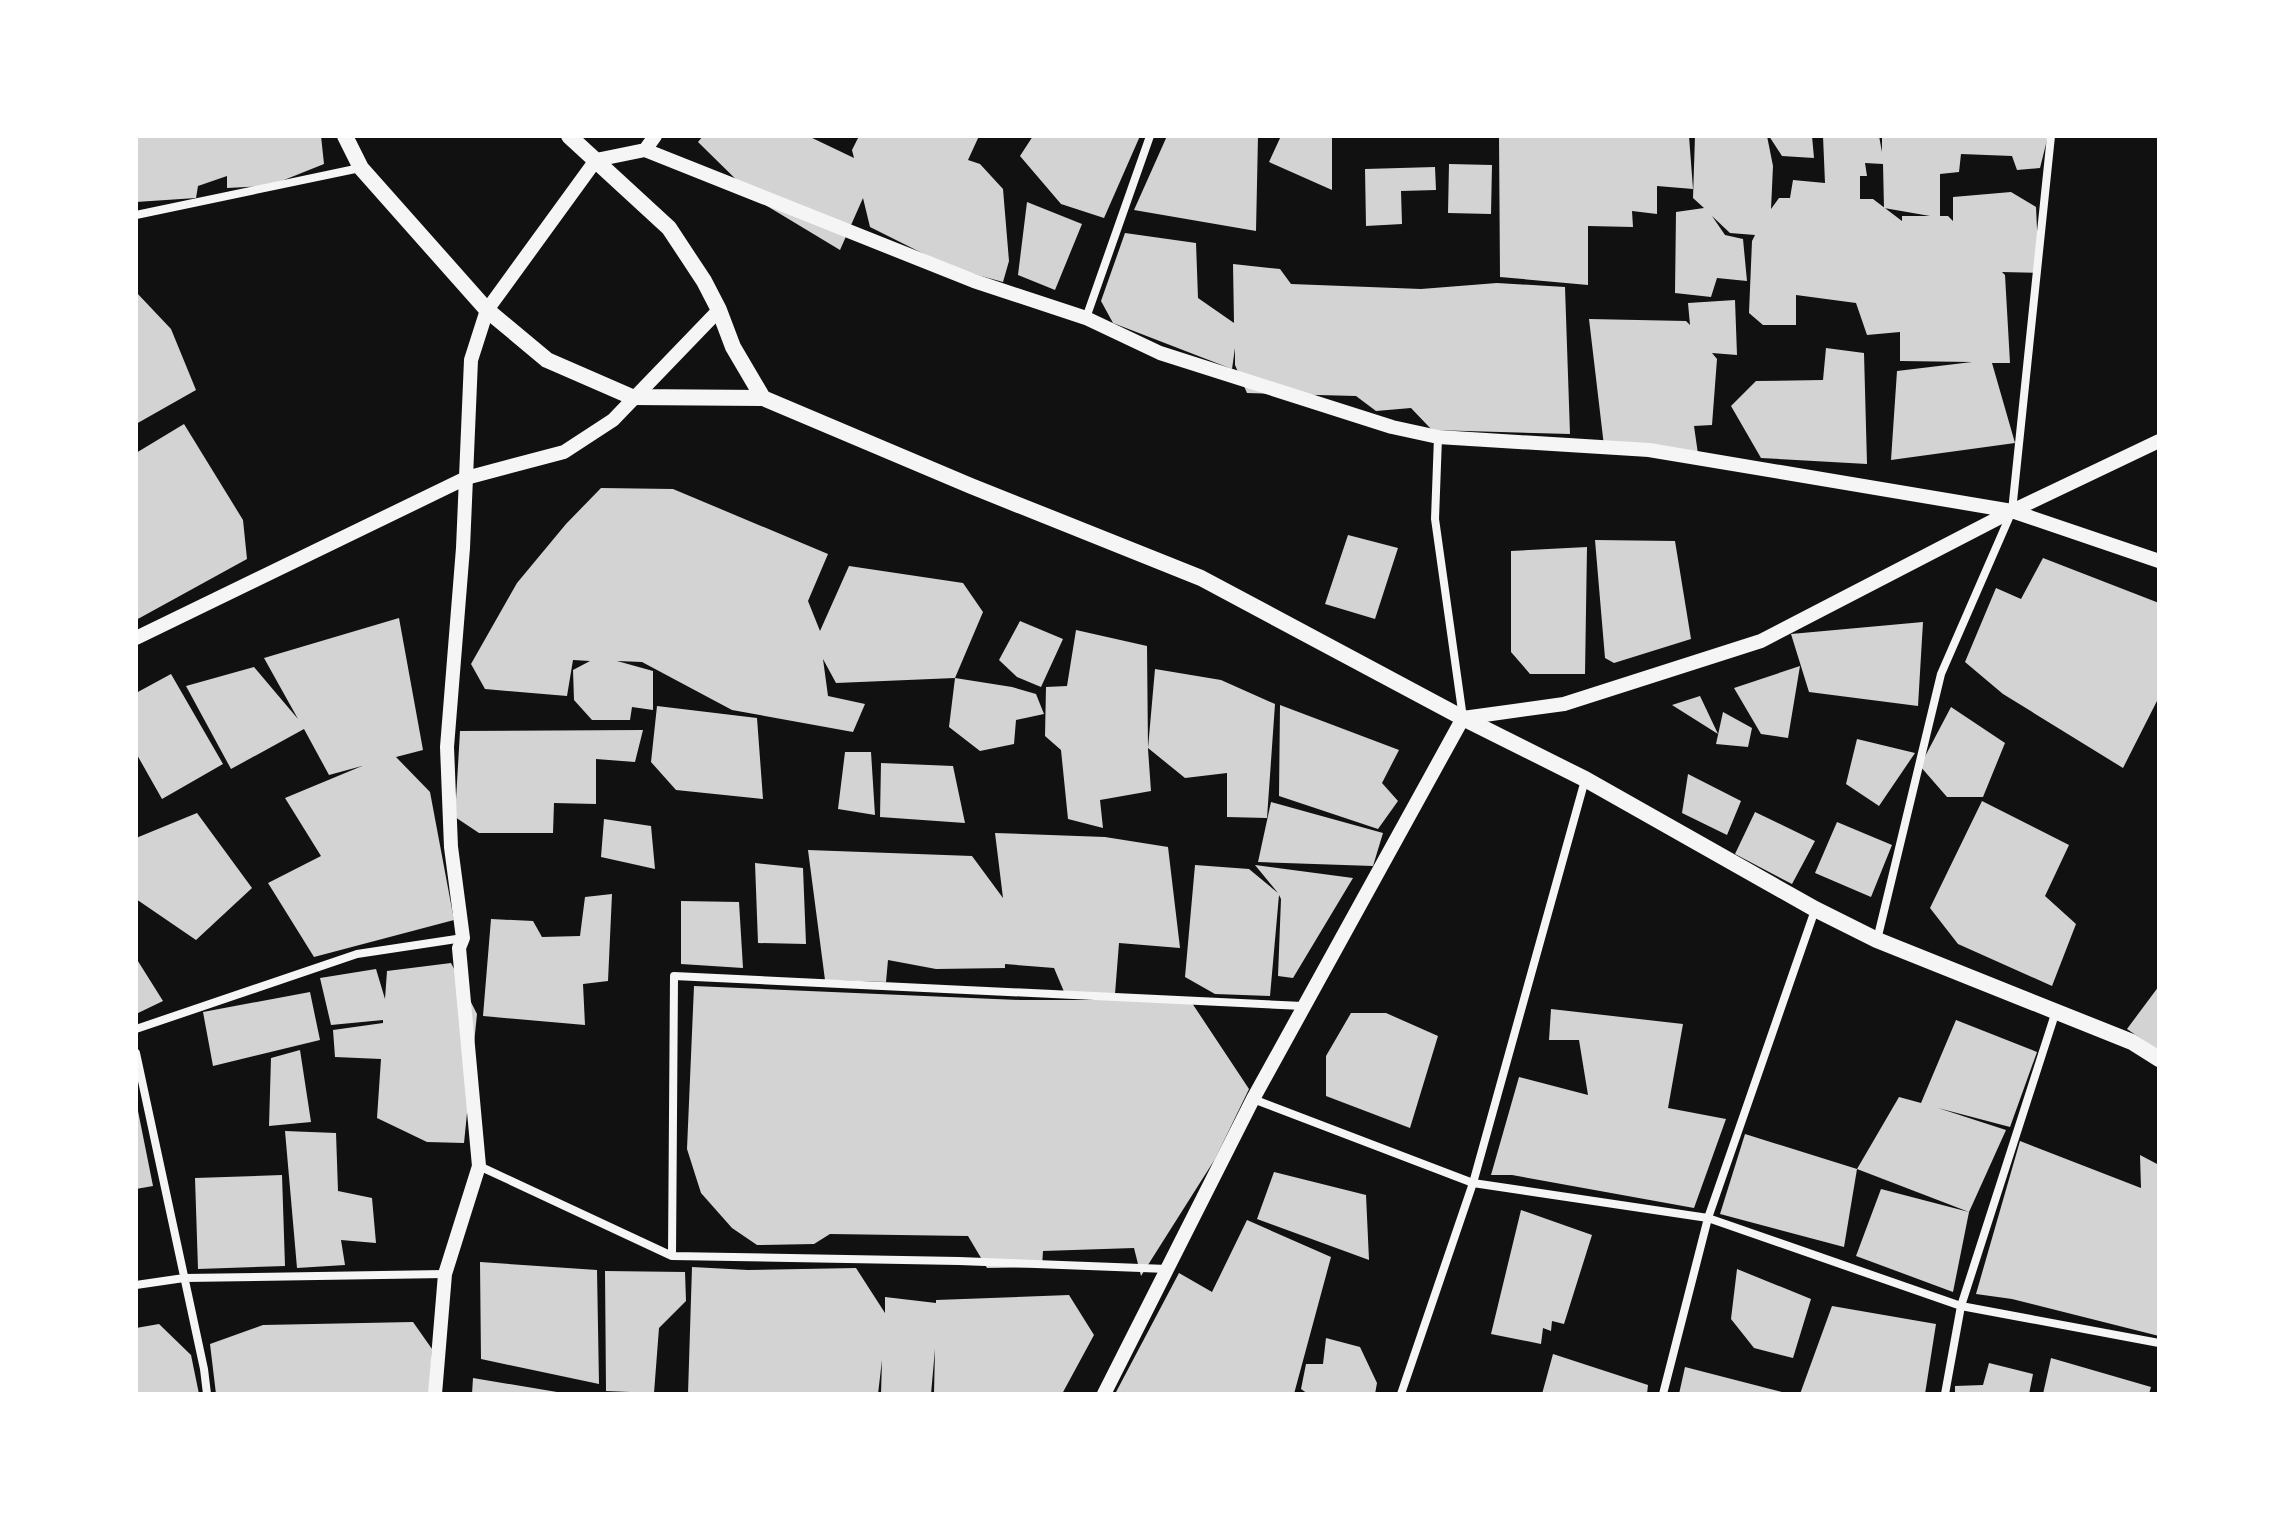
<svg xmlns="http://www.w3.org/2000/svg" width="2295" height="1530" font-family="'Times New Roman',serif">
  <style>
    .building { fill: #d3d3d3; fill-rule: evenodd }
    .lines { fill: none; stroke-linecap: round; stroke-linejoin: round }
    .minor { stroke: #f5f5f5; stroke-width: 8 }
    .tertiary { stroke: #f5f5f5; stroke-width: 14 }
    .secondary { stroke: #f5f5f5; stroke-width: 16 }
  </style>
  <rect width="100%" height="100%" fill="#111"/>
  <path class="building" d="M136,136H321L324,164L269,186L227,188V176L198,186L196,198L136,202Z
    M703,136H808L854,158L852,150L859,136H979L968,160L980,164L1003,189L1009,261L1003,282L952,268L870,227L863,198L840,250L757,200L698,142Z
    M1033,136H1140L1104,218L1061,204L1020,156Z
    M1167,136H1258L1256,231L1134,210Z
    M1281,136H1332V190L1269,162Z
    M1499,136H1689L1693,189L1657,186V214L1632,211L1633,227L1588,226V285L1500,277Z
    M1695,136H1767L1773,166L1771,209L1779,198H1790L1793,180L1825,183L1823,136H1879L1882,152V136H2048L2040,168L2017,170L2012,156L1961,154L1959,172L1940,174V216H1948L1953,221V197L2011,192L2036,207L2039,273L2002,272L2005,275L2010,363H1992L2015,443L1891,460L1897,371L1972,362L1900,361V332L1867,335L1856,303L1796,295V325H1763L1749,313L1752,241L1755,235L1730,233L1712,216L1725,235L1743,239L1747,281L1717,278L1711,297L1675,293L1676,212L1704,208L1693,198ZM1865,163L1883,164L1884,208L1930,216H1902V221L1873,199H1860V176H1867Z
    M1769,136H1812L1814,158L1782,156Z
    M1449,164L1492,165L1491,214L1448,213Z
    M1435,167L1436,190L1401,191L1402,224L1366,226L1365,169Z
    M1027,202L1082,224L1055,290L1018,275Z
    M1125,233L1196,243L1198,298L1234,323L1233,264L1280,269L1291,284L1421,289L1497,283L1565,287L1570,434L1432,430L1411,408L1376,411L1356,396L1247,393L1235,365V348L1232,369L1113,323L1101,301Z
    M136,292L171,329L196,390L136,424Z
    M1735,300L1737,355L1712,353L1717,359L1712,425L1694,426L1698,454L1604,446L1589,319L1686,321L1690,325L1688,303Z
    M1826,348L1864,353L1867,464L1761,458L1731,406L1756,381L1823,380Z
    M184,424L243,520L247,559L136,620V453Z
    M601,488L673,489L828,554L808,601L820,631L849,566L963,583L983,612L955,678L1012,687L1036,694L1044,714L1016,720L1014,744L980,751L949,727L955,678L836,683L823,659L828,696L865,704L853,732L732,710L642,662L617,661L653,671V710L632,707L630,720H592L574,700L573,670L590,661L573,660L567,696L485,689L471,664L517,583L566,524Z
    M1348,535L1398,548L1375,619L1325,604Z
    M1595,540L1675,541L1691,639L1614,663L1605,658Z
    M1587,547L1585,674H1530L1511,652V551Z
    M2043,558L2159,603V697L2123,768L2003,694L1965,662L1996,588L2021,599Z
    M399,618L423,750L396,757L430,792L454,920L314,957L268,883L321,856L285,798L362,766L329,775L304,729L231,769L186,686L254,667L298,719L264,658Z
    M1020,621L1063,639L1041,687L1017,677L999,660Z
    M1923,622L1918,706L1809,692L1791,634Z
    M1076,630L1147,646L1148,749L1151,791L1100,800L1103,828L1068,819L1061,750L1045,736L1046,687L1067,686Z
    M1800,666L1788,738L1761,734L1734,688Z
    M1155,669L1221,680L1275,704L1267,818L1227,817V773L1185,778L1148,748Z
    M171,674L223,764L162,799L136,753V693Z
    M1700,696L1718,734L1672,705Z
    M1280,705L1399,750L1382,783L1398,801L1378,829L1279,796Z
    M657,706L757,718L763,799L676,790L651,762Z
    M1951,707L2005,743L1983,797H1947L1920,766Z
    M1723,712L1752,728L1748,747L1716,744Z
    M643,730L635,762L596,759V804L554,803L553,833H479L455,817L460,731Z
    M1857,739L1915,753L1879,806L1846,784Z
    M845,752H871L875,815L838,809Z
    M881,763L953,766L965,823L880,817Z
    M1688,774L1741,801L1727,835L1682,813Z
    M1982,801L2069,845L2045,896L2076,924L2052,986L1958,944L1930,908Z
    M1271,802L1383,833L1373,866L1258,862Z
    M1755,812L1815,841L1792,884L1735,854Z
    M197,813L252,888L196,940L136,899V838Z
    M604,819L651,826L655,869L601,857Z
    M1837,822L1892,845L1871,897L1815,873Z
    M995,833L1105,837L1168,847L1180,948L1119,943L1115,994H1065L1054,968L1005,964V968L936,969L888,960L886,982L825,980L808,850L972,856L1003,898Z
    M755,863L803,868L806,944L758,943Z
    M1195,865L1249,869L1278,893L1255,865L1353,878L1293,978L1278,976L1281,899L1279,895L1270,996L1215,994L1185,977Z
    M612,894L608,981L583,984L585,1025L483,1016L491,919L533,921L542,937L580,936L585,897Z
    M681,901L739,902L743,968L681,964Z
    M136,958L163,1001L136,1014Z
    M451,963L477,1014L464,1143L427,1142L377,1118L381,1059L335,1057L333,1030L383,1023V1020L331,1025L320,978L376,969L385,999L387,971Z
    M694,986L1020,1000H1190L1249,1089L1215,1159L1141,1276L1134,1248L1043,1251L1042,1267L987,1268L968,1236L830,1234L814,1244L757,1245L732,1228L701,1193L687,1149Z
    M2159,986V1051L2127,1029Z
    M310,992L320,1040L213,1066L203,1012Z
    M1551,1009L1683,1024L1668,1108L1726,1119L1694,1208L1512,1175H1491L1519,1077L1588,1095L1579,1040H1549Z
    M1351,1013H1386L1438,1036L1410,1128L1326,1096V1056Z
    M1956,1020L2037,1052L2010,1127L1938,1108L2006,1130L1969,1212L1857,1169L1844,1247L1720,1214L1745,1134L1857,1169L1899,1097L1921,1103Z
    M300,1050L311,1122L269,1126L271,1058Z
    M136,1101L153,1186L136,1189Z
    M285,1131L336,1133L338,1191L372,1198L376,1243L341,1240L345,1265L297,1268Z
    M2020,1141L2141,1188L2140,1155L2159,1165V1336L2012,1299L1976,1294Z
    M1274,1172L1366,1195L1369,1260L1257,1219Z
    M282,1175L285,1266L198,1269L195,1178Z
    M1881,1189L1969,1212L1953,1292L1856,1256Z
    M1521,1210L1592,1235L1564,1324L1552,1321L1551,1331L1543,1328L1541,1344L1491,1334Z
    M1247,1220L1331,1257L1294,1394H1115L1179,1273L1212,1292Z
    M480,1262L597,1270L599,1384L481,1359Z
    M692,1267L748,1270L856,1268L885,1313V1297L936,1303V1300L1069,1295L1094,1335L1062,1394H934L935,1349L931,1394H881L882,1360L878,1394H688Z
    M1737,1269L1811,1299L1793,1358L1754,1348L1731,1319Z
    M605,1271L685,1272L686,1301L659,1328L654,1393L606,1391Z
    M1832,1306L1936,1324L1925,1394H1800Z
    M413,1322L432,1349L429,1394H216L210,1344L263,1325Z
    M159,1324L191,1355L199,1394H136V1328Z
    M1326,1338L1360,1347L1377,1383L1375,1394H1308L1301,1389L1306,1364H1323Z
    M1553,1354L1648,1385L1647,1394H1542Z
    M2051,1358L2151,1387L2149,1394H2043Z
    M1989,1363L2033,1374L2029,1394H1955V1386L1983,1385Z
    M1685,1367L1786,1393V1394H1679Z
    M473,1378L557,1392V1394H472Z"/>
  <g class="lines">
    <path class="minor" d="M136,215L360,168
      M1086,318L1150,136
      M1438,437L1435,519L1463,718
      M1877,940L1941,674L2012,511L2051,136
      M136,1029L357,954L463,938
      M136,1053L204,1369L207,1394
      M1253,1099L1473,1183L1708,1218L1961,1306L2159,1343
      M479,1166L672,1256L959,1261L1167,1269
      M672,1256L674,976L1303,1006
      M136,1285L184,1278L445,1274
      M1401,1394L1473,1183L1585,780
      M1663,1394L1708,1218L1815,910
      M1945,1394L1961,1306L2056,1011"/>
    <path class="tertiary" d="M645,150L974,281L1086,318L1160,353L1392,427L1438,437L1649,450L2012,511L2159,561
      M136,638L466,478L564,452L613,420L719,310
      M435,1394L445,1274L479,1166L459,948L463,938L451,847L447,747L463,548L471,360L487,310L596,160L645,150L655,136
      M1104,1394L1253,1099L1463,718L1564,704L1761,641L2012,511L2159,441"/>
    <path class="secondary" d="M345,136L361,168L487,310L547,360L632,397L763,398L971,486L1201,578L1463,718L1585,779L1815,909L1877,940L2132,1042L2159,1059
      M569,136L669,228L704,281L719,310L733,347L763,398"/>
  </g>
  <rect width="2295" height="1530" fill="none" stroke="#ffffff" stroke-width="276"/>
</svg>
